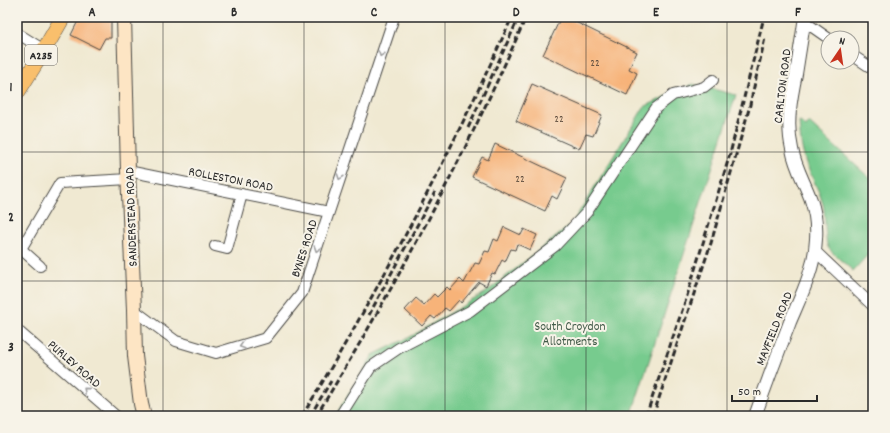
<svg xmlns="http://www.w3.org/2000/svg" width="890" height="433" font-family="Dekko,sans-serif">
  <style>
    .green { fill: #77cb8e; stroke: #517b5c }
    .building { fill: #f7b379 }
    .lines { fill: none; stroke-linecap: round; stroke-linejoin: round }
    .minor-casing { stroke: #494844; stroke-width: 12 }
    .tertiary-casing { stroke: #494844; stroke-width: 14 }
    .secondary-casing { stroke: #494844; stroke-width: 16 }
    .primary-casing { stroke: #494844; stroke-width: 16 }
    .minor { stroke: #fff; stroke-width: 10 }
    .tertiary { stroke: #fff; stroke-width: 12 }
    .secondary { stroke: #fde5c4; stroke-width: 14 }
    .primary { stroke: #f9bf6c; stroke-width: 15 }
    .rail { stroke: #2b2b2b; stroke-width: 3; stroke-dasharray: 6 3; stroke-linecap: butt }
    .oneway { stroke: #a0a0a0 }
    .grid { fill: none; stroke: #2b2b2b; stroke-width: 1; stroke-opacity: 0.55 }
    .labels { text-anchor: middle; stroke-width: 4; stroke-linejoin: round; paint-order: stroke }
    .number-label { font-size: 11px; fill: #5e4d3e }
    .shield { fill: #f7f3e8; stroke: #686764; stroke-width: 1 }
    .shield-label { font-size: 12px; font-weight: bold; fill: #2b2b2b }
    .street-label { font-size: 13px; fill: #2b2b2b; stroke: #f7f3e8 }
    .park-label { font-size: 13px; fill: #425b49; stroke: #f7f3e8 }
    .neatline { fill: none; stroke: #2b2b2b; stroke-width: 1.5 }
    .grid-label { font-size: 13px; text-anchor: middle; font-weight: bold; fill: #2b2b2b }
  </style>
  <rect width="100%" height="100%" fill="#f7f3e8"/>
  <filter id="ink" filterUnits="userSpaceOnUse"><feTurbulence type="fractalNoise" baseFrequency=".025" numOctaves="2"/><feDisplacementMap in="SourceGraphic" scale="8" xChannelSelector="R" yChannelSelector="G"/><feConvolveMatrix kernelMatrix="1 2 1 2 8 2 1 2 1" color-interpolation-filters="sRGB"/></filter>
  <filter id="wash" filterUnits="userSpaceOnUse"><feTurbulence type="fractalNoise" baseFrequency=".012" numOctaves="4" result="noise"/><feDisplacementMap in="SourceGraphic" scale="16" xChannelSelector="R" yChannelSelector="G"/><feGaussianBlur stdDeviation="0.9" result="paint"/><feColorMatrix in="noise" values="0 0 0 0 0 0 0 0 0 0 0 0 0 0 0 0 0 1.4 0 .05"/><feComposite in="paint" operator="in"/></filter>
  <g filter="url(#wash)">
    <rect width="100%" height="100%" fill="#f0e9d2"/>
    <path class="green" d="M693,84L736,95L631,416H335L373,355L410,337L485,293L571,225L644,107Z
      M799,121L806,127L809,123L873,181V249L853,271C846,264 832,254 828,247C824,238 826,215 823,204C819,189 811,177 806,163C801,149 800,135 799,121Z"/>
    <g id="blocks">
      <path class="building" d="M80,17H111V38H105L99,49L71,35Z
        M561,17H565L637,52L629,69L637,73L627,95L543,55Z
        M532,84L602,115L593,136L586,134L579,149L516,121Z
        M495,144L567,178L557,199L552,196L545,211L472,177L482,157L488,160Z
        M504,227L521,235L524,229L537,235L530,250L517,244L515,250L511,249L505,262L502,260L495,274L492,273L486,286L479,282L461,303L459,300L449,311L445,308L435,319L431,316L422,326L405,310L416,298L424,305L434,294L437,297L447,287L450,290L460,279L464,283L475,263L479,264L485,251L489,252L494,239L498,241Z"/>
    </g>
  </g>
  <g filter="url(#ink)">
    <use href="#blocks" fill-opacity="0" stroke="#494844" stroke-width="1"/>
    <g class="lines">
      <g class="minor-casing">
        <path id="minor" d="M805,22L828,38
          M17,33L44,50
          M852,55L873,69
          M128,171L329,212
          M215,246L227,249L242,194
          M815,251L873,306
          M40,266L21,249L60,183L129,179
          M134,310L176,341L216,353L266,338L302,293L394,17
          M17,330L116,416
          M340,416L371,367L399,348L470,311L555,246L587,212L656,108L673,95L704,87L713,80"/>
      </g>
      <g class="tertiary-casing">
        <path id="tertiary" d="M755,416C766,385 778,353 790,322C801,296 815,268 816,239C817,226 815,212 811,200C805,183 795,167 792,149C786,124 791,98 796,74C799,55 802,36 805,17"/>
      </g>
      <g class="secondary-casing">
        <path id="secondary" d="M124,17L128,171L134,310L135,356L141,404L144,416"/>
      </g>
      <g class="primary-casing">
        <path id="primary" d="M17,93L44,50L63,17"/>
      </g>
      <use href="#minor" class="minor"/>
      <use href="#tertiary" class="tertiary"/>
      <use href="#secondary" class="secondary"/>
      <use href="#primary" class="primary"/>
      <path class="rail" d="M468,128L519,17
        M369,315L435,192
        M302,416C381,287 450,155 512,17
        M310,416L331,381
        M316,416C395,288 466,154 526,17
        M646,416L686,299L730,154L764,17
        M653,416L711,243L749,109L765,38"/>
    </g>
    <defs><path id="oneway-chevron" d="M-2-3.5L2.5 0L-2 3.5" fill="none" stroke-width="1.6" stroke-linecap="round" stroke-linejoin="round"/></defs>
    <g class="oneway">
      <use href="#oneway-chevron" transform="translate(381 54) rotate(109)"/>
      <use href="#oneway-chevron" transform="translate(340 177) rotate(109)"/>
      <use href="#oneway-chevron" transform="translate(317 249) rotate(108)"/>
      <use href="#oneway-chevron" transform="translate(242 346) rotate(164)"/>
      <use href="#oneway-chevron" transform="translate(86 390) rotate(-139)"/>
    </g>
  </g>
  <path class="grid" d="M163,17V416M304,17V416M445,17V416M586,17V416M727,17V416M17,152H873M17,281H873"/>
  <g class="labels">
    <g class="number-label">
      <text x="595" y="66">22</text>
      <text x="559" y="122">22</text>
      <text x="520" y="182">22</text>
    </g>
    <rect class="shield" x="25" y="45" width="32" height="20" rx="3"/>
    <g class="shield-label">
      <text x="41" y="59">A235</text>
    </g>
    <g class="street-label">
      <text transform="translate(781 86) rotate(-83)" y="5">CARLTON ROAD</text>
      <text transform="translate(231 178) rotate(11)" y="5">ROLLESTON ROAD</text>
      <text transform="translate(130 217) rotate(-92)" y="5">SANDERSTEAD ROAD</text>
      <text transform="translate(303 248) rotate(-72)" y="5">BYNES ROAD</text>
      <text transform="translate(773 328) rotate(-68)" y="5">MAYFIELD ROAD</text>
      <text transform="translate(75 363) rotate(41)" y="5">PURLEY ROAD</text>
    </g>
    <g class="park-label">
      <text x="570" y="330">South Croydon<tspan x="570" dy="15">Allotments</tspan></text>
    </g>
  </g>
  <rect width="890" height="433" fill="none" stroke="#f7f3e8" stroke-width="44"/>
  <g transform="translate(840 50) rotate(13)"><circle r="19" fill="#f7f3e8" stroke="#a5a39c"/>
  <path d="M0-3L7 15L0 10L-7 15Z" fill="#c8321e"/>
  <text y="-6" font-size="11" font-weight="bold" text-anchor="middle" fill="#2b2b2b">N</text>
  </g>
  <path d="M732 395v6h85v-6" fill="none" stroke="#2b2b2b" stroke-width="2"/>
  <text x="738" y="395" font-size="12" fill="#2b2b2b" stroke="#f7f3e8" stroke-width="3" paint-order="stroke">50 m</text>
  <rect x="22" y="22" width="846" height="389" class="neatline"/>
  <g class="grid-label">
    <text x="92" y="16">A</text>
    <text x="234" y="16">B</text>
    <text x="374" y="16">C</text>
    <text x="516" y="16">D</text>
    <text x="656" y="16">E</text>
    <text x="798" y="16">F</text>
    <text x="11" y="91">1</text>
    <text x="11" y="221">2</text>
    <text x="11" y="351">3</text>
  </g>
</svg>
